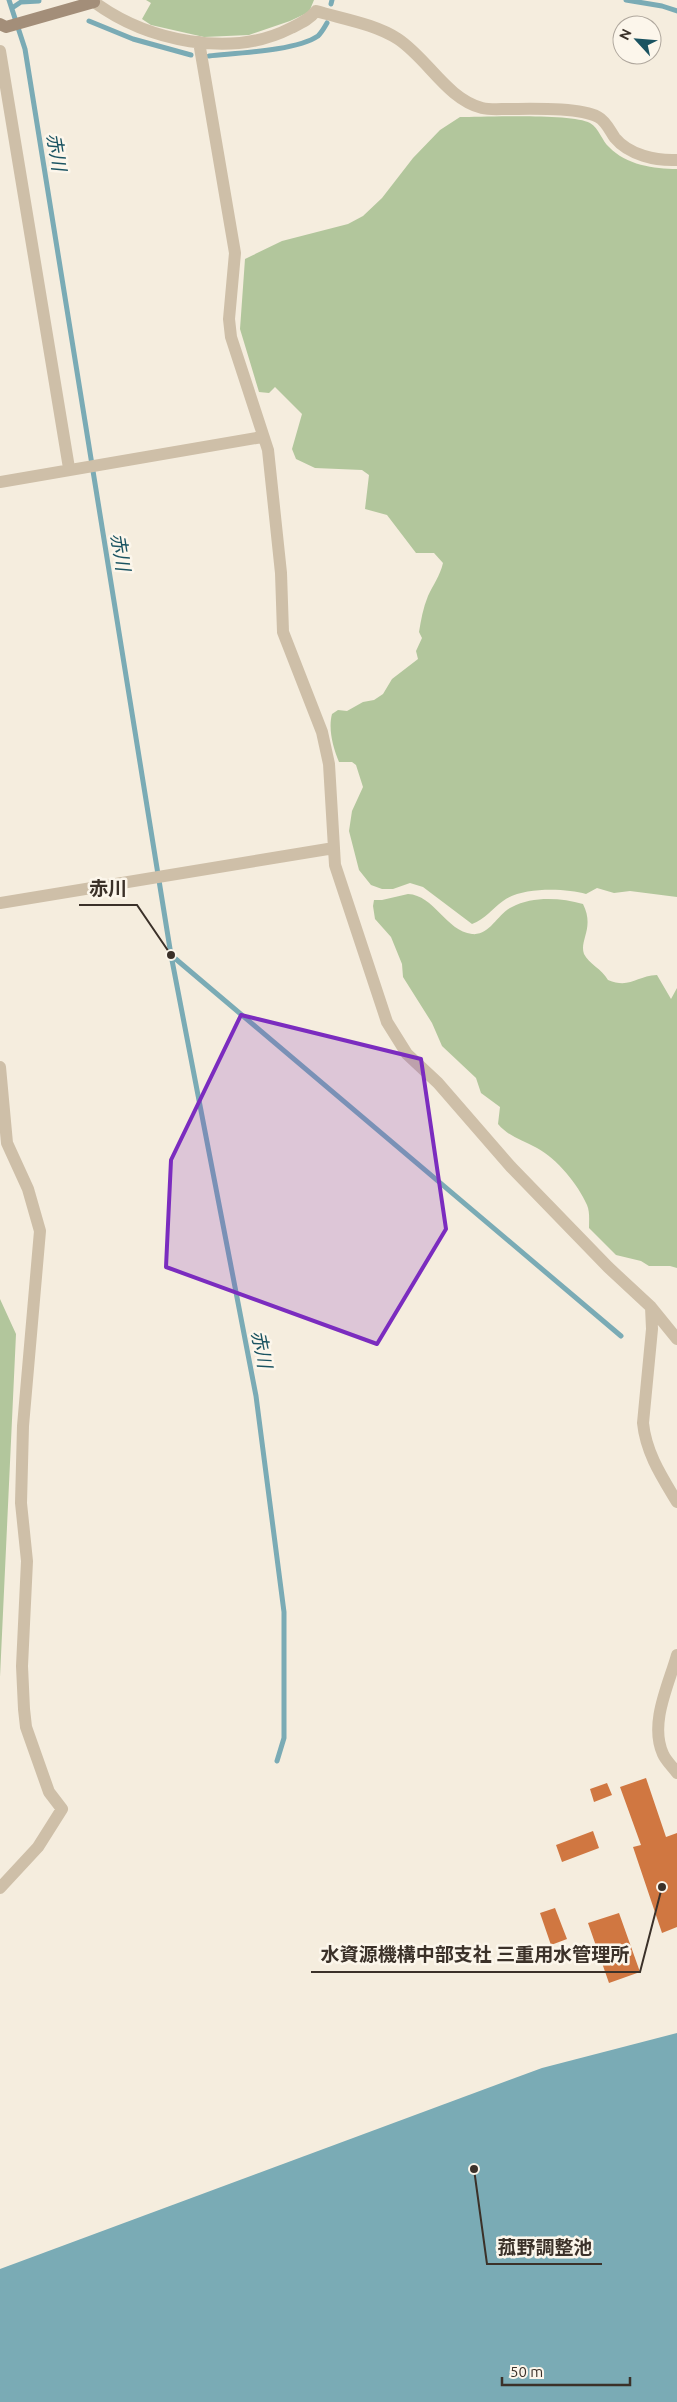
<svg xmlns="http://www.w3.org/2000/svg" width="677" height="2402" font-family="Ubuntu,'Noto Sans JP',sans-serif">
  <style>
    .green { fill: #b2c69c }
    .water { fill: #7aabb5 }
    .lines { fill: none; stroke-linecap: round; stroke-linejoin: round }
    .stream { stroke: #7aabb5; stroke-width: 5 }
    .building { fill: #d07741 }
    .street { stroke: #cebfa8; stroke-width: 12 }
    .secondary { stroke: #a38e79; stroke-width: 12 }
    .marked { fill: #7b2cbf; fill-opacity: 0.2; stroke: #7b2cbf; stroke-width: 4; stroke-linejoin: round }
    .labels { text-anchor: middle; stroke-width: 5; stroke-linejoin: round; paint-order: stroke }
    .water-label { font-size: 19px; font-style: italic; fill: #1a5361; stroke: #fcf6eb }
    .leader { fill: none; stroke: #3b3129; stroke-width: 2 }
    .callout-dot { fill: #3b3129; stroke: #fcf6eb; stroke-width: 2 }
    .callout-label { font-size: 19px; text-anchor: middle; font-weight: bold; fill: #3b3129; stroke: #fcf6eb; stroke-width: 5; stroke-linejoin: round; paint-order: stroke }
  </style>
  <rect width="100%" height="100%" fill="#f5edde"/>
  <path class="green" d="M146,0H314L309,12L290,21L249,35L204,37L151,25L142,19L151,3Z
    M460,117C485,117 572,113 590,123C599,128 602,141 609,147C626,165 654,169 677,169V897L630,891L614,893L597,888L586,894C565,888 521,887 503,901C492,909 485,919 472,924L423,887L410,883L393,889H382L371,885L359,870L349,831L352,811L363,787L356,765L352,762H339C333,748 328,729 332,714L338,710L347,711L363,702L374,700L383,694L392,679L418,659L416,651L422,638L419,632C421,620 423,608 428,596C433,585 440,576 443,563L434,553H416L387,515L365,509L369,475L362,470L315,468L296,459L292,449L302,414L275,387L269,393L259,392L240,329L245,259L282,241L348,224L363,216L382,198L413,158L440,130Z
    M408,894C434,895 446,931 472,934C490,936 497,914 512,907C533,896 561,898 583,904C595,928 579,940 584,954C589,964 602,969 608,980C630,989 636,976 657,975L671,999L677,988V1268L670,1266H649L641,1261L616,1255L589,1228C589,1221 590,1212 587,1205C578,1184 557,1159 537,1148C522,1140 509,1137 498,1124L500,1107L481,1093L476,1078L442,1046L432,1023L403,977L402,964L391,937L375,919L373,906L374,900H382Z
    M0,1299L16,1334L0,1677Z"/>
  <path class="water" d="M677,2033V2402H0V2269L542,2068Z"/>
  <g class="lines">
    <path class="stream" d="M9,0L25,49L171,955L256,1396L284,1612V1738L277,1761
      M626,0L662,6L677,11
      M331,4L332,0
      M12,8L21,2L39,1
      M89,21L133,39L191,55
      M209,56C236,53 296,51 318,36C322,32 324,28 327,23
      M171,955L621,1336"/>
  </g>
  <path class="building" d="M646,1778L666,1837L677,1833V1927L662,1933L633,1847L641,1845L620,1787Z
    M607,1783L612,1795L594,1802L590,1789Z
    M593,1831L599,1848L562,1862L556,1845Z
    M555,1908L567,1939L551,1945L540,1913Z
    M619,1913L640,1972L609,1983L588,1923Z"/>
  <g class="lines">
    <path class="street" d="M94,2C147,41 231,59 291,28C301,23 310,19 316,11C343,19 375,24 398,39C428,59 447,99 482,108C490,110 500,109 508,109C531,109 579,107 598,117C606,121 610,131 615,138C629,155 656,161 677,160
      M199,42L235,253L229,319L231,337L268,450L281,573L283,632L322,732L329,764L335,865L387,1022L407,1054L438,1083L511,1167L608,1267L651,1307L677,1339
      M0,51L69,468
      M0,482L262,437
      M0,903L334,848
      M0,1067L7,1143L28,1189L40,1231L23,1426L21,1503L27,1561L22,1666L24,1709L26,1727L49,1792L62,1809L38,1847L0,1888
      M651,1307L652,1329L643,1423C646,1453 662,1477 677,1502
      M677,1655C669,1684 649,1723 663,1754C666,1761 673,1767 677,1773"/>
    <path class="secondary" d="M0,24L6,27L94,2"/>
  </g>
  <path class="marked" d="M241,1015L421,1059L446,1229L377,1344L166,1267L171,1160Z"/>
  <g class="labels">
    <g class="water-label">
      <text transform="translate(57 152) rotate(81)" y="7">赤川</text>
      <text transform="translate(121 552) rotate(81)" y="7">赤川</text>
      <text transform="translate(262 1349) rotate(79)" y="7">赤川</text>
    </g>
  </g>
  <path class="leader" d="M171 955L137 905H79M662 1887L640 1972H311M474 2169L487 2264H602"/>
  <g class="callout-dot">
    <circle cx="171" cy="955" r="5"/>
    <circle cx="662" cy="1887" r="5"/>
    <circle cx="474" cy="2169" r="5"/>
  </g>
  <g class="callout-label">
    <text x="108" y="895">赤川</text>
    <text x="475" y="1961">水資源機構中部支社 三重用水管理所</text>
    <text x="545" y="2254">菰野調整池</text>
  </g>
  <g transform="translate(637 40) rotate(296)"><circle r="24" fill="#fcf6eb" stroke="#afa79d"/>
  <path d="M0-4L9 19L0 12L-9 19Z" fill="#1a5361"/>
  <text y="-8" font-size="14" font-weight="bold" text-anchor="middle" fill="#3b3129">N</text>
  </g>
  <path d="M502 2377v8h128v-8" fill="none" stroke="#3b3129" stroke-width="2.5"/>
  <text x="510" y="2377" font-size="15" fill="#3b3129" stroke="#fcf6eb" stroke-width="4" paint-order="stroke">50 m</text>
</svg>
